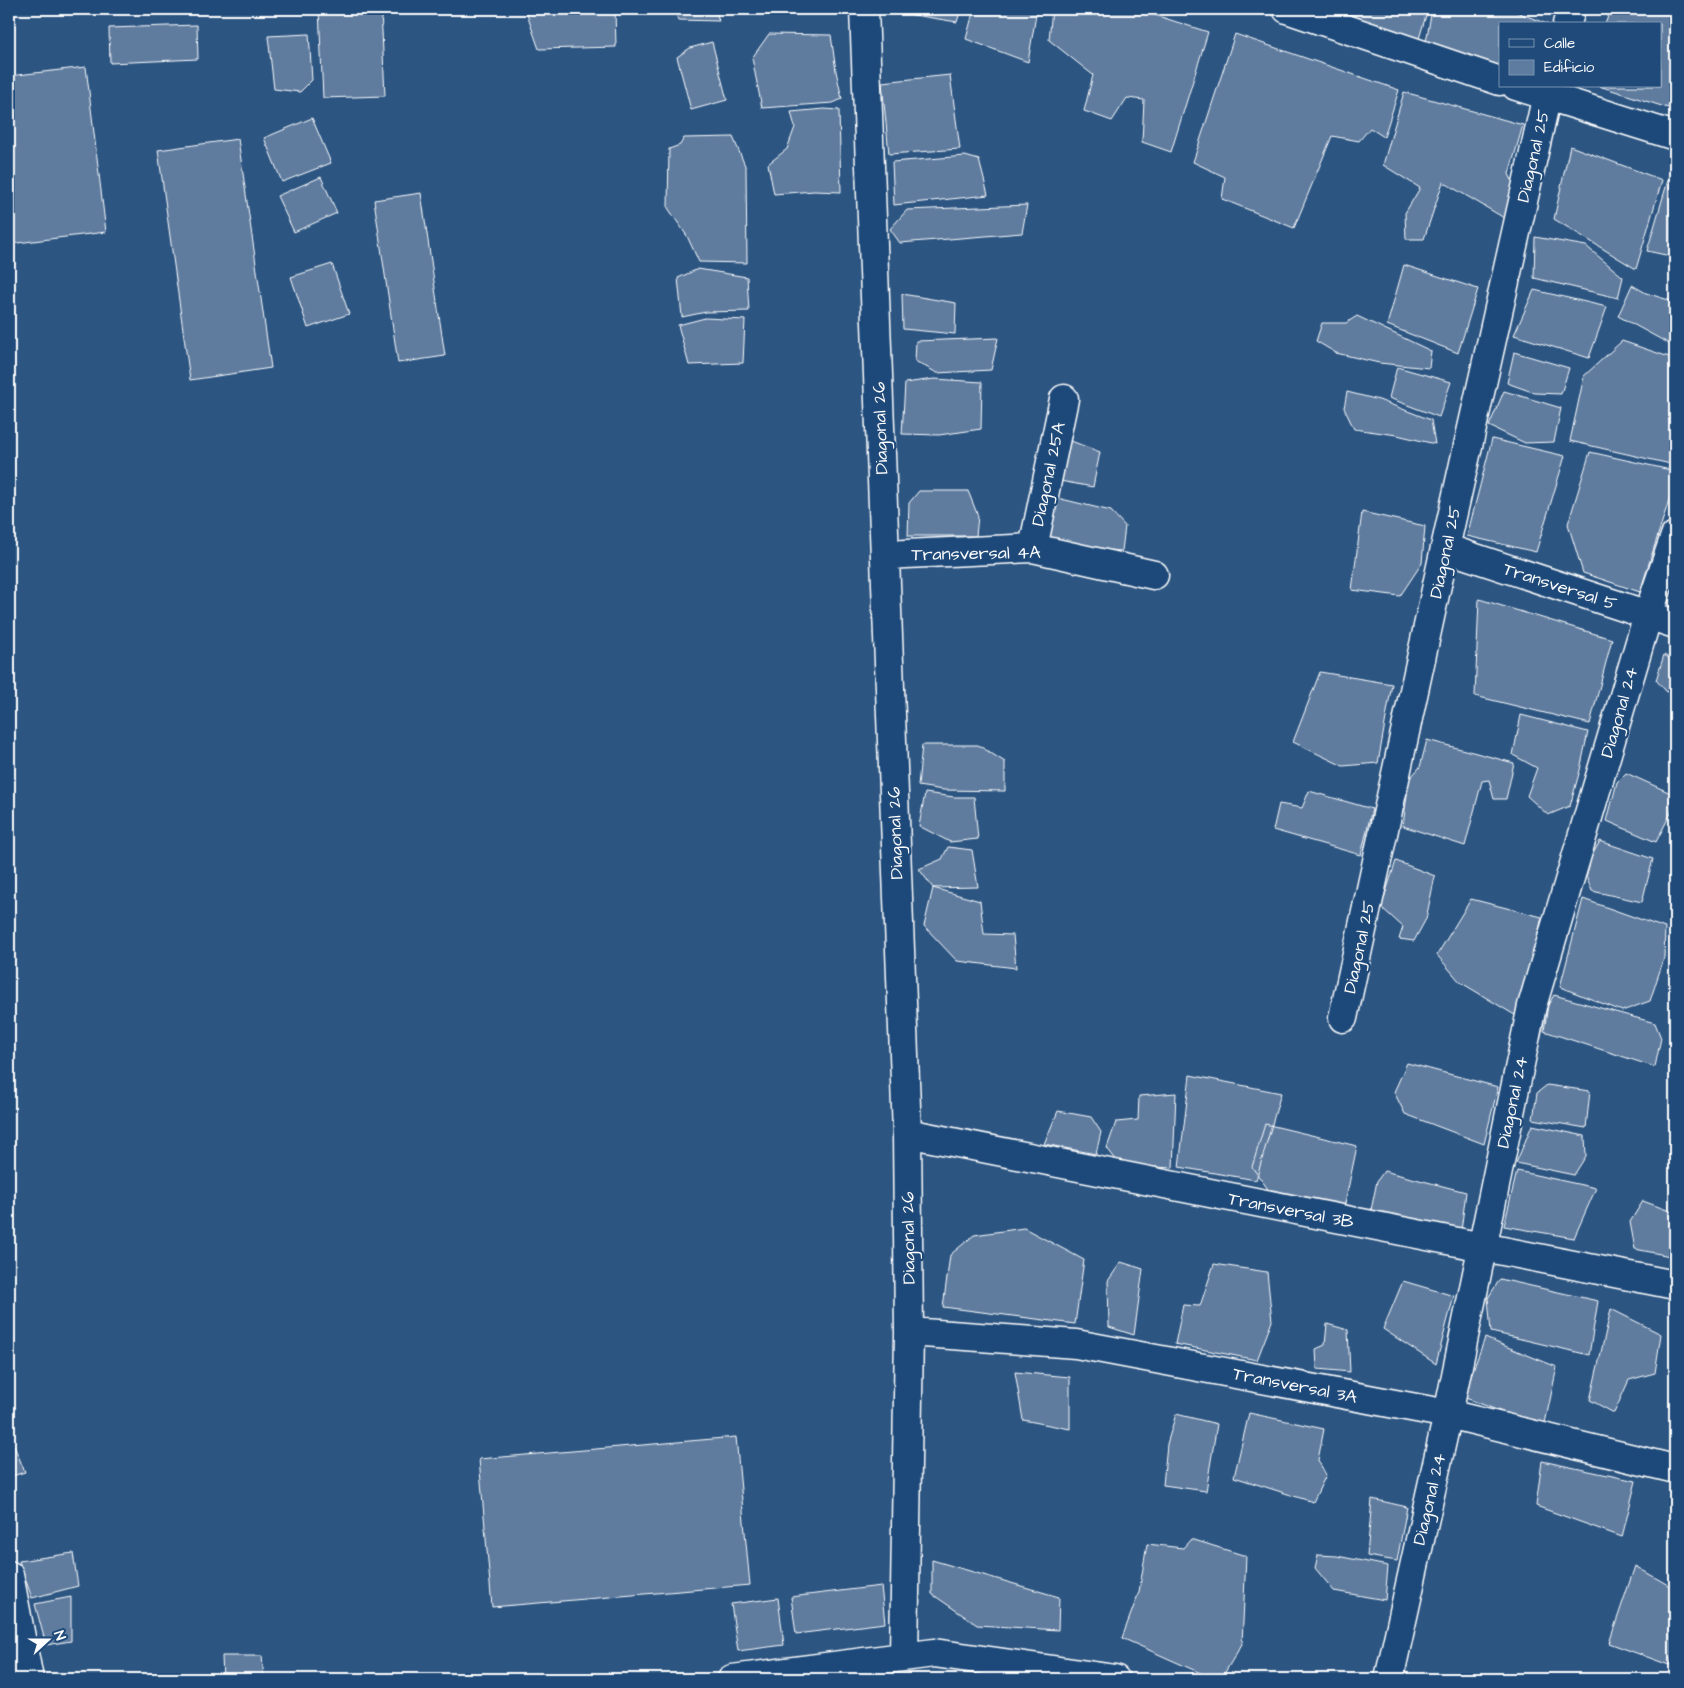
<svg xmlns="http://www.w3.org/2000/svg" width="1684" height="1688" font-family="'Architects Daughter',sans-serif">
  <style>
    .building { fill: #5e7c9f; stroke: #fff }
    .lines { fill: none; stroke-linecap: round; stroke-linejoin: round }
    .street-casing { stroke: #fff; stroke-width: 31 }
    .street { stroke: #1f4a7a; stroke-width: 28 }
    .labels { text-anchor: middle; stroke-width: 4.5; stroke-linejoin: round; paint-order: stroke }
    .street-label { font-size: 18px; fill: #fff; stroke: #1f4a7a }
  </style>
  <rect width="100%" height="100%" fill="#2c5582"/>
  <filter id="ink" filterUnits="userSpaceOnUse"><feTurbulence type="fractalNoise" baseFrequency=".02" numOctaves="2"/><feDisplacementMap in="SourceGraphic" scale="10" xChannelSelector="R" yChannelSelector="G"/><feConvolveMatrix kernelMatrix="1 2 1 2 8 2 1 2 1" color-interpolation-filters="sRGB"/></filter>
  <g filter="url(#ink)">
    <path class="building" d="M319,9H381L385,96L323,98Z
      M525,9H615L616,47L539,49Z
      M674,9H715L719,21L678,20Z
      M883,9H961L957,22L883,10Z
      M974,9H1037L1028,62L966,39Z
      M1052,9H1136L1208,32L1171,152L1142,142L1144,100L1127,98L1112,121L1084,111L1093,75L1049,40Z
      M1316,9H1428L1417,45Z
      M1432,9H1509L1547,24H1500V68L1426,42Z
      M1611,9H1675V88L1668,108L1599,86H1660V24H1605Z
      M197,25L198,59L110,63L109,28Z
      M309,34L312,80L300,92L274,89L268,36Z
      M769,34L831,35L836,71L842,99L833,103L762,108L752,58Z
      M1235,34L1399,90L1384,137L1370,128L1359,141L1332,136L1294,228L1222,199L1225,177L1193,162Z
      M712,42L727,100L691,110L677,57L690,48Z
      M86,67L106,232L9,244V76Z
      M950,75L960,149L889,154L882,82Z
      M1404,92L1523,125L1509,174L1518,193L1506,219L1443,182L1424,239H1406L1405,213L1420,188L1383,165Z
      M824,109L839,110L841,192L814,191L774,194L768,164L787,149L795,127L791,112Z
      M312,118L331,163L282,182L264,138Z
      M733,137L746,168L747,263L699,262L687,236L668,208L669,149L680,145L684,138Z
      M238,139L271,368L190,380L158,150Z
      M1570,146L1662,180L1636,269L1554,219Z
      M965,156L979,160L988,195L894,205L892,162Z
      M1671,170L1675,173V257L1647,251Z
      M321,177L337,213L294,232L277,196Z
      M421,193L445,356L398,363L374,200Z
      M1027,205L1022,233L900,243L890,229L907,210Z
      M1535,237L1586,246L1623,277L1618,298L1534,278Z
      M332,264L349,314L308,328L291,277Z
      M1404,265L1478,289L1458,353L1387,325Z
      M698,269L747,277L749,311L706,312L682,317L678,278Z
      M1632,285L1646,293L1675,302V347L1618,316Z
      M1534,290L1607,307L1589,358L1514,335Z
      M902,294L956,303L955,334L903,329Z
      M1357,316L1431,351L1429,368L1379,363L1336,353L1316,341L1322,323H1346Z
      M705,318L745,320L743,363L689,365L678,325Z
      M998,338L991,370L937,373L915,361L916,341Z
      M1622,341L1675,359V465L1570,441L1584,376Z
      M1514,352L1569,368L1561,394L1535,393L1507,383Z
      M1397,367L1451,382L1439,417L1389,398Z
      M934,379L982,382L981,429L939,435L902,434L905,383Z
      M1504,391L1561,408L1554,442L1525,443L1489,426Z
      M1347,392L1379,400L1431,420L1435,444L1397,435L1354,429L1344,408Z
      M1492,439L1565,456L1536,552L1467,536Z
      M1071,441L1100,452L1093,487L1060,481L1059,460Z
      M1590,452L1675,471V481L1640,592L1583,573L1568,524Z
      M919,491H968L978,516L976,536H908L909,503Z
      M1053,497L1111,511L1125,526L1122,551L1091,549L1046,542Z
      M1362,512L1425,526L1422,563L1400,596L1352,590Z
      M1479,599L1612,639L1590,724L1475,696Z
      M1664,655L1675,661V701L1656,680Z
      M1320,672L1392,684L1378,763L1343,766L1293,742Z
      M1521,715L1588,732L1580,770L1570,806L1548,815L1527,796L1537,768L1513,755Z
      M1427,740L1514,763L1506,799H1494L1489,780L1482,781L1465,846L1403,826L1409,779L1420,767Z
      M922,745H978L1005,762V791L943,790L918,786Z
      M1626,773L1675,795V805L1656,842L1607,821L1617,782Z
      M1309,791L1372,809L1361,855L1273,830L1279,804L1302,808Z
      M925,793L954,797H974L978,839L950,842L919,826Z
      M1600,841L1653,859L1642,902L1592,891L1584,870Z
      M948,847L972,850L978,887L933,888L919,869L942,859Z
      M1396,861L1435,876L1426,919L1414,941L1399,939L1403,927L1381,907Z
      M933,888L980,901L984,934L1013,935L1016,968L957,961L924,926Z
      M1471,899L1542,917L1518,1017L1460,982L1437,955Z
      M1583,899L1665,928L1664,958L1650,1001L1622,1011L1560,987Z
      M1554,995L1655,1023L1661,1038L1655,1067L1544,1031L1548,1005Z
      M1407,1063L1498,1087L1484,1144L1405,1114L1394,1092Z
      M1190,1075L1281,1093L1256,1180L1179,1167Z
      M1547,1085L1590,1091L1586,1128L1533,1119L1537,1093Z
      M1176,1093L1173,1168L1120,1165L1107,1148L1116,1122L1138,1120L1139,1096Z
      M1058,1111L1091,1117L1101,1132L1096,1154L1044,1144Z
      M1265,1124L1357,1146L1344,1208L1275,1199L1252,1167Z
      M1532,1125L1585,1136L1586,1156L1574,1175L1516,1163Z
      M1384,1171L1466,1192L1461,1231L1370,1215L1377,1181Z
      M1517,1171L1596,1188L1574,1238L1504,1226Z
      M1643,1201L1675,1213V1257L1635,1249L1630,1222Z
      M1024,1228L1084,1260L1075,1324L943,1307L950,1255L974,1235Z
      M1121,1262L1143,1269L1134,1335L1109,1327L1108,1281Z
      M1214,1264L1267,1272L1272,1321L1257,1360L1175,1344L1183,1305L1200,1306Z
      M1500,1279L1598,1301L1589,1355L1491,1332L1488,1298Z
      M1403,1281L1454,1296L1436,1364L1383,1329Z
      M1611,1309L1661,1334L1655,1373L1629,1380L1614,1413L1590,1400Z
      M1327,1324L1348,1330L1350,1372L1317,1369L1316,1349L1325,1345Z
      M1485,1338L1557,1367L1544,1428L1463,1397Z
      M1015,1372L1070,1377V1429L1023,1420Z
      M1249,1413L1324,1429L1318,1460L1326,1475L1313,1502L1234,1477Z
      M1176,1414L1217,1424L1206,1491L1163,1485L1167,1444Z
      M9,1434L25,1472L9,1477Z
      M736,1437L750,1585L492,1607L479,1459Z
      M1542,1461L1636,1481L1622,1537L1536,1506Z
      M1372,1499L1407,1507L1397,1561L1367,1556Z
      M1191,1539L1246,1556L1242,1644L1221,1679H1214L1122,1638L1139,1592L1147,1544L1183,1548Z
      M73,1553L78,1586L32,1598L19,1561Z
      M1318,1555L1337,1556L1388,1566L1385,1600L1334,1591L1315,1568Z
      M932,1560L1059,1597L1058,1630L977,1625L932,1594Z
      M1635,1566L1675,1589V1653L1669,1665L1609,1643Z
      M881,1586L885,1623L796,1634L791,1597Z
      M71,1597V1641L46,1645L35,1604Z
      M778,1598L784,1645L738,1651L731,1604Z
      M222,1656H262L264,1679H223Z"/>
    <g class="lines">
      <g class="street-casing">
        <path id="street" d="M864,9L907,1133L909,1332L904,1657
          M1287,9L1500,81
          M1567,24L1571,9
          M1516,86L1675,136
          M1033,548L1064,399
          M1445,548L1675,624
          M885,555L1033,548L1154,575
          M1343,1018L1445,548L1549,86
          M907,1133L1675,1285
          M909,1332L1076,1344L1448,1414L1675,1469
          M9,1575L29,1679
          M732,1679L934,1653L1115,1679
          M1389,1679L1448,1414L1532,1006L1648,615L1675,536"/>
      </g>
      <use href="#street" class="street"/>
    </g>
  </g>
  <g class="labels">
    <g class="street-label">
      <text transform="translate(1533 156) rotate(-77)" y="6">Diagonal 25</text>
      <text transform="translate(880 428) rotate(-92)" y="6">Diagonal 26</text>
      <text transform="translate(1048 474) rotate(-78)" y="6">Diagonal 25A</text>
      <text transform="translate(1445 552) rotate(-78)" y="6">Diagonal 25</text>
      <text transform="translate(976 553) rotate(-1)" y="6">Transversal 4A</text>
      <text transform="translate(1560 586) rotate(18)" y="6">Transversal 5</text>
      <text transform="translate(1619 712) rotate(-74)" y="6">Diagonal 24</text>
      <text transform="translate(895 833) rotate(-92)" y="6">Diagonal 26</text>
      <text transform="translate(1359 947) rotate(-78)" y="6">Diagonal 25</text>
      <text transform="translate(1512 1102) rotate(-78)" y="6">Diagonal 24</text>
      <text transform="translate(1291 1210) rotate(11)" y="6">Transversal 3B</text>
      <text transform="translate(908 1238) rotate(-91)" y="6">Diagonal 26</text>
      <text transform="translate(1295 1385) rotate(11)" y="6">Transversal 3A</text>
      <text transform="translate(1429 1499) rotate(-77)" y="6">Diagonal 24</text>
    </g>
  </g>
  <rect width="1684" height="1688" fill="none" stroke="#1f4a7a" stroke-width="30"/>
  <rect x="15" y="15" width="1654" height="1658" fill="none" stroke="#fff" stroke-width="2" filter="url(#ink)"/>
  <rect x="1499" y="22" width="162" height="65" fill="#1f4a7a" stroke="#7992af"/>
  <rect x="1509" y="39" width="25" height="8" fill="#1f4a7a" stroke="#7992af"/>
  <text x="1544" y="48" font-size="15" fill="#ffffff">Calle</text>
  <rect x="1509" y="60" width="25" height="15" fill="#5e7c9f" stroke="#7992af"/>
  <text x="1544" y="72" font-size="15" fill="#ffffff">Edificio</text>
  <g transform="translate(48 1640) rotate(69)" stroke="#1f4a7a" stroke-width="4" paint-order="stroke">
  <path d="M0-4L9 19L0 12L-9 19Z" fill="#ffffff"/>
  <text y="-8" font-size="14" font-weight="bold" text-anchor="middle" fill="#ffffff">N</text>
  </g>
</svg>
